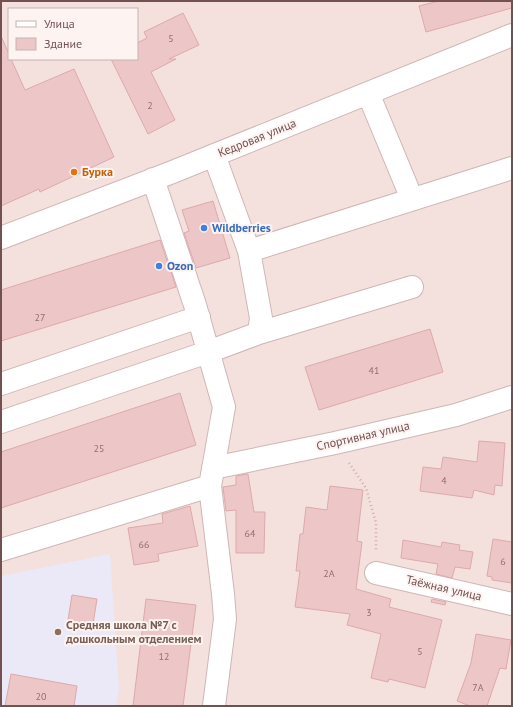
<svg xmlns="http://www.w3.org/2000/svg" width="513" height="707" font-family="'PT Sans',sans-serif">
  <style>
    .residential { fill: #f4e1de; fill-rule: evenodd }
    .education { fill: #ebe8f7 }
    .building { fill: #edc6c7; stroke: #dea9ab }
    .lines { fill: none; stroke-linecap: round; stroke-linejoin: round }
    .minor-casing { stroke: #ceb6b5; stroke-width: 24 }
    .path { stroke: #d2a9aa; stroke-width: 2.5; stroke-dasharray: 1 3; stroke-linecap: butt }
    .minor { stroke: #fff; stroke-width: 22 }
    .food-dot { fill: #e8710a; stroke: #fdf4f2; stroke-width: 1.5 }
    .shop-dot { fill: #3f7fe0; stroke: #fdf4f2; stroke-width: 1.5 }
    .education-dot { fill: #8d6e63; stroke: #fdf4f2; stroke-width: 1.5 }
    .labels { text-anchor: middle; stroke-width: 4; stroke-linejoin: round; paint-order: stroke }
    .number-label { font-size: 10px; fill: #926e70 }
    .street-label { font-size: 12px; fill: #735153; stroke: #fdf4f2 }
    .food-label { font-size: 12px; font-weight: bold; fill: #c56008; stroke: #fdf4f2; text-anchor: start }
    .shop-label { font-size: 12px; font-weight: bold; fill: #366cbe; stroke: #fdf4f2; text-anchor: start }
    .education-label { font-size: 12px; font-weight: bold; fill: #785e54; stroke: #fdf4f2; text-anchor: start }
  </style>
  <rect width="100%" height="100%" fill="#fbefec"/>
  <path class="residential" d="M1,1H512V706H1ZM9,9H137V59H9Z"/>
  <path class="education" d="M110,554L119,689L116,706H1V576Z"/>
  <path class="building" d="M439,1H512V8L426,32L419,6Z
    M183,13L199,45L169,59H176L151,72L175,120L148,134L111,59H137V43L147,38L144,32Z
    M1,36L9,54V59H11L25,90L74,69L114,157L40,192L39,189L1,206Z
    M213,201L230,258L196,268L184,233L189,231L182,210Z
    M160,240L176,287L1,341V290Z
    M430,329L443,372L319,410L305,367Z
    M180,393L196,445L1,508V452Z
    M479,441L505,443L502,486L495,485L494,495L474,490L472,498L420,491L423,467L441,469L443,457L477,462Z
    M248,474L254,512H265L264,553H236V510L226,511L223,487L236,485V476Z
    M330,486L363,490L357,541L362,542L356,589L391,599L389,607L442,620L425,688L389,679L388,682L371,678L381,634L347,625L350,614L295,607L300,571H296L300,534H303L306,507L327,510Z
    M190,506L198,546L158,554L159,561L134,565L128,528L163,523L162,514Z
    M493,539L512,542V583L492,580V577L487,576Z
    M403,540L441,547L442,542L460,545L459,550L473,552L470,569L455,567L452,578L436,574L438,564L401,558Z
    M72,595L97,599L93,624L68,620Z
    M146,599L196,605L183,706H133Z
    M432,599L446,602L445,605L431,602Z
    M476,634L511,640L506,669L500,668L487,706H470L457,701L471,663Z
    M11,674L77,686L74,706H5Z"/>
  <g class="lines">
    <g class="minor-casing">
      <path id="minor" d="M368,93L412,199
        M153,179L195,305L224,407L210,486L223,594L225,619L214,706
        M1,238L170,173L512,35
        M249,251L512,168
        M259,333L412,287
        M1,384L199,317
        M1,422L208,352L259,333L261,318L249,251L214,155
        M213,468L335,443L456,415L512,397
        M1,550L210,486
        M376,573L512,604"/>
    </g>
    <path class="path" d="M349,463L366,488L376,523V551"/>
    <use href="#minor" class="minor"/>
  </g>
  <circle class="food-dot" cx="74" cy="172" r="4"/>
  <g class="shop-dot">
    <circle cx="204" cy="228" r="4"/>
    <circle cx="159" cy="266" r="4"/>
  </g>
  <circle class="education-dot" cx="58" cy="632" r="4"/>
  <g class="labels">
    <g class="number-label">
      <text x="171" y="42">5</text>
      <text x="150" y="109">2</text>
      <text x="40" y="321">27</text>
      <text x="374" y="374">41</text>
      <text x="99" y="452">25</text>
      <text x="444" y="484">4</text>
      <text x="250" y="537">64</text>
      <text x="144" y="548">66</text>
      <text x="503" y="565">6</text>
      <text x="329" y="577">2А</text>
      <text x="369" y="616">3</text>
      <text x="420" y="655">5</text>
      <text x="164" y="660">12</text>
      <text x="478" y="691">7А</text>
      <text x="41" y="700">20</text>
    </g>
    <g class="street-label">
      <text transform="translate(257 138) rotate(-22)" y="4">Кедровая улица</text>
      <text transform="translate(363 436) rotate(-13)" y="4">Спортивная улица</text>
      <text transform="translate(444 588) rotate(13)" y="4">Таёжная улица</text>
    </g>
    <g class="food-label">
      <text x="82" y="176">Бурка</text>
    </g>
    <g class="shop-label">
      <text x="212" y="232">Wildberries</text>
      <text x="167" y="270">Ozon</text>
    </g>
    <g class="education-label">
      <text x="66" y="629">Средняя школа №7 с<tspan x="66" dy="14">дошкольным отделением</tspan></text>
    </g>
  </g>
  <rect width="513" height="707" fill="none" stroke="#735153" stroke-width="4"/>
  <rect x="8" y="8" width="130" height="52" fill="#fdf4f2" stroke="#c6b3b2"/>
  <rect x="16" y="21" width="20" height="6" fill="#ffffff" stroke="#c6b3b2"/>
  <text x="44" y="28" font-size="12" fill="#735153">Улица</text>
  <rect x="16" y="38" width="20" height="12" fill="#edc6c7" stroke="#c6b3b2"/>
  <text x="44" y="48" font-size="12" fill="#735153">Здание</text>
</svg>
